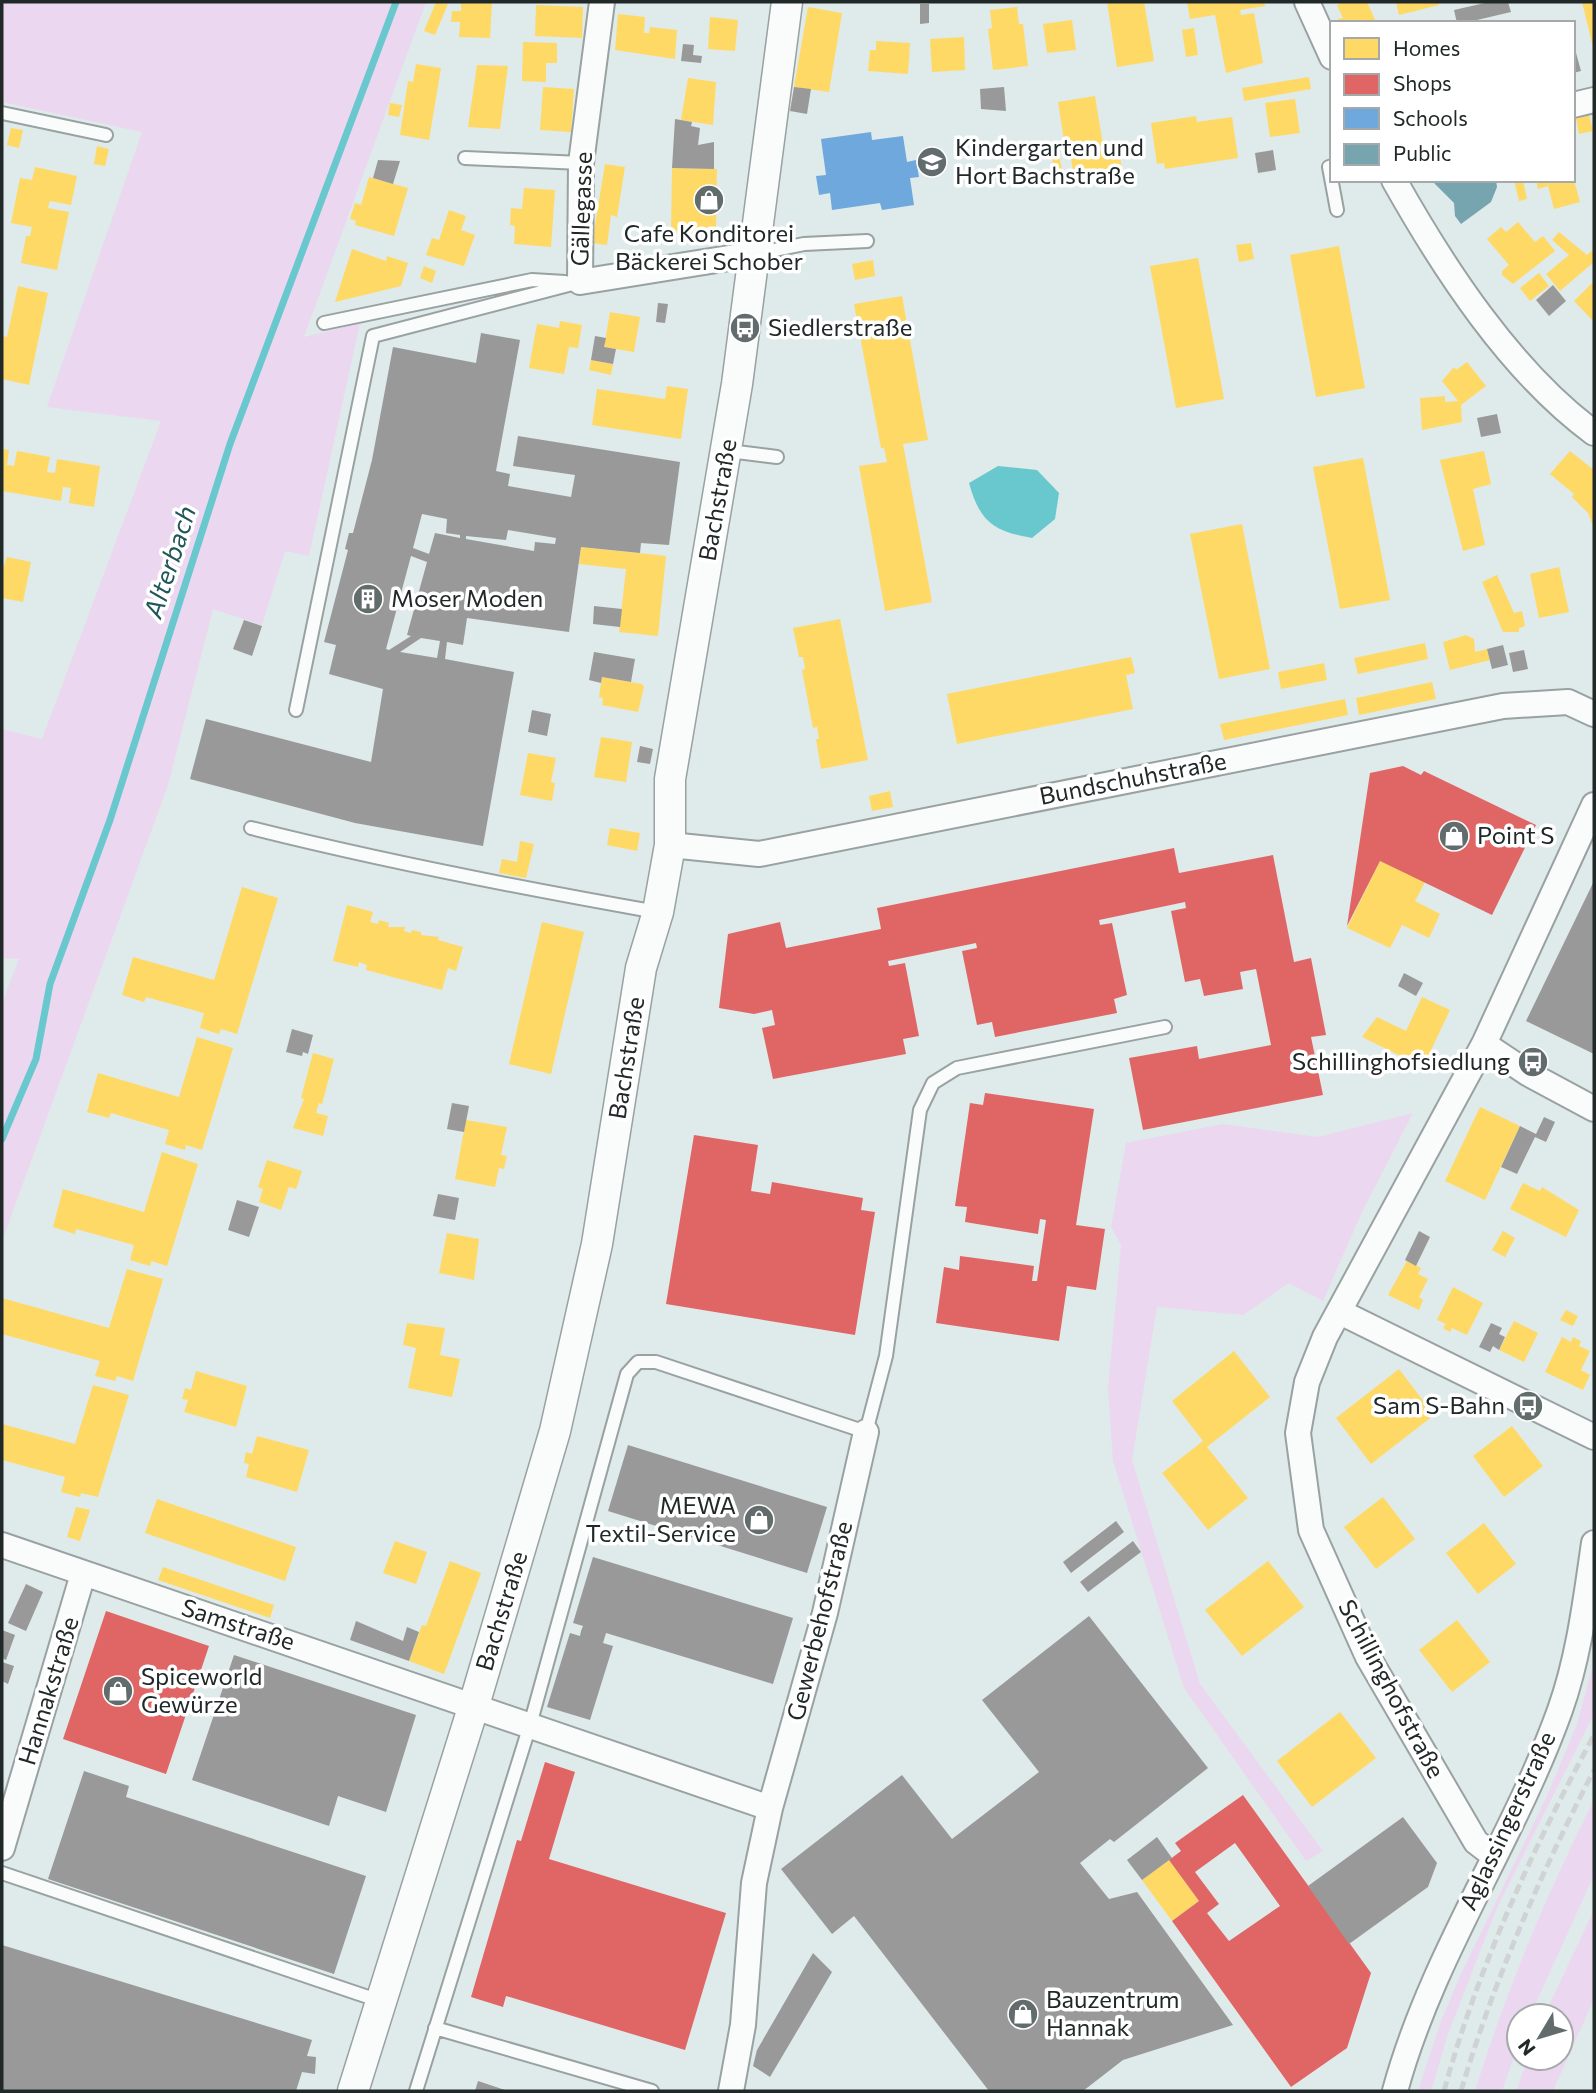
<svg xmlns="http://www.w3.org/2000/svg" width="1596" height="2093" font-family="Commissioner,sans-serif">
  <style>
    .green { fill: #ecd7f0 }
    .water { fill: #69c8ce }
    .homes { fill: #ffd966 }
    .shops { fill: #e06666; fill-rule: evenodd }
    .schools { fill: #6fa8dc }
    .public { fill: #76a5af }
    .industry { fill: #999; fill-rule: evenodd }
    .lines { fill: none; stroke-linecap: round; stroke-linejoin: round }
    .stream { stroke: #69c8ce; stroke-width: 7 }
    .service-casing { stroke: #99a1a1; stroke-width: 16 }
    .minor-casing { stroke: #99a1a1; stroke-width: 28 }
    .tertiary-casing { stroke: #99a1a1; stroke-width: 33 }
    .service { stroke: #fafcfc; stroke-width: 12 }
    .minor { stroke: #fafcfc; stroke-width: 24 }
    .tertiary { stroke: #fafcfc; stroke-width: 30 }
    .rail { stroke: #d0d3d3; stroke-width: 5; stroke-dasharray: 10 5; stroke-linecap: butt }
    .labels { text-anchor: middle; stroke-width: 7; stroke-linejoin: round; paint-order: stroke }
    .poi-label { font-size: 24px; fill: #202828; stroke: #fff; text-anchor: start }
    .street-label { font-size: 24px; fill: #202828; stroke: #fff }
    .water-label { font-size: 26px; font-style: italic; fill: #205559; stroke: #fff }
  </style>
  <rect width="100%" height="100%" fill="#dfeaea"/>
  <path class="green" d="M2,2H426L304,337L360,323L309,556L285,551L262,625L213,609L168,785L2,1241V1003L19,959L2,958V729L42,739L161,421L47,407L142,132L2,102Z
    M1413,1113L1362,1212L1323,1301L1289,1283L1243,1315L1157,1307L1132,1460L1200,1684L1323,1851L1306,1861L1184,1688L1113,1461L1108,1388L1121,1245L1111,1227L1126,1143L1223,1124L1317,1137Z
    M1594,1661V1714L1497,1908L1448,2034L1431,2091H1418L1441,2021L1461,1974L1547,1796L1577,1724Z
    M1594,1800V1875L1530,2016H1519V2042L1502,2091H1475C1507,1988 1546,1896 1594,1800Z
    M1594,1910V1999L1553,2091H1516L1528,2058H1561V2016H1544Z"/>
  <path class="water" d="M998,466L1037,470L1059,493L1055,519L1032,538C993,531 980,522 969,483Z"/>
  <path class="homes" d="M436,2L448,4L435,35L424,31Z
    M461,2H492L490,38L459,37L460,22H451L452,11H461Z
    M1107,2H1144L1154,61L1117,67Z
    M1187,2H1264L1265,6L1240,10L1241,15L1254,13L1263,63L1226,73L1215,15L1190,19Z
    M1345,2H1367L1376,22L1340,23L1338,19L1343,18L1337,5Z
    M1396,2H1438L1439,5L1399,15Z
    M1582,2H1594V47H1593Z
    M536,5L583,7L582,38L535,36Z
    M808,7L842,13L829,92L794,87Z
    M1017,7L1019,24H1023L1028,66L993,70L988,29L992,28L990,10Z
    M618,14L645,17L644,33H649L650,27L677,30L675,59L615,50Z
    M710,17L738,20L735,51L708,49Z
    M1072,20L1076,50L1047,53L1043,24Z
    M1194,28L1198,55L1186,57L1182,30Z
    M964,37L965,70L932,72L930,39Z
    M876,41L910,43L908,74L868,71L870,50H876Z
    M523,42L557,43V63H546V82L522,81Z
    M416,64L441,68L429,140L400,135L408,81L413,82Z
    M477,65L508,66L500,129L468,127Z
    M1309,77L1311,89L1244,101L1242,88Z
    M688,78L716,82L713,125L681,120Z
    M543,87L574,89L571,132L540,130Z
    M1095,96L1103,145H1100V151L1119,148L1122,171L1074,178L1069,146L1065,147L1058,102Z
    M1295,99L1300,133L1270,137L1265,103Z
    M390,103L402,105L399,117L388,115Z
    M1589,115L1593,131L1579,134L1576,118Z
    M1196,116L1197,122L1232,117L1238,158L1165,169L1164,163L1157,164L1151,123Z
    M11,128L23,130L19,148L7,145Z
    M1057,145L1064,180L1056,181L1050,146Z
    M97,146L109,149L105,166L94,164Z
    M605,164L625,167L617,217L611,215L607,245L592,243Z
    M35,167L77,176L71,205L50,201L48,208L69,212L57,270L21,263L26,236H30L32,227L11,223L20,178L32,180Z
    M672,168L717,169L716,233L671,231Z
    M369,177L408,188L394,236L355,225L356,221L350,219L355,203L361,205Z
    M1514,180H1523L1527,199L1519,201Z
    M1536,180H1574L1580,202L1554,209L1548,186L1538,189Z
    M524,188L555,190L551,247L514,244L515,226L510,225L511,208L522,209Z
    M449,210L466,216L461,230L475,235L464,266L426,255L432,238L439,240Z
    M1518,222L1535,242L1543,236L1555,251L1513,284L1502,275V271L1509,265L1487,239L1501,227L1506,232Z
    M1559,232L1587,255L1594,249V262L1560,291L1546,274L1569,255L1552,240Z
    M1251,243L1254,259L1239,262L1236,245Z
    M1339,246L1365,388L1316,397L1290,255Z
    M352,249L386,261L387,256L408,263L401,286L335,302Z
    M1198,258L1224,399L1176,408L1150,266Z
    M873,260L875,276L855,280L852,264Z
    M424,266L436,271L432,283L420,278Z
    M1539,273L1549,286L1530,301L1520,288Z
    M1594,281V322L1574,301Z
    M18,286L48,293L29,385L2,379V336L7,337Z
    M902,296L928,440L903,444L932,602L885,611L859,466L887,462L884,448H881L854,304Z
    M610,312L640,317L634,352L604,347Z
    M560,321L582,325L578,348L569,347L564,374L529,368L537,324L559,328Z
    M591,360L613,364L611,375L589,370Z
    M1467,362L1486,386L1461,405L1462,422L1422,430L1420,398L1445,396V402L1458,401L1442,381L1454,367L1456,370Z
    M667,386L688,389L681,439L592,425L597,389L665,399Z
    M2,449L9,450L7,465L14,466L17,451L50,457L47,472L55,473L57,459L100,466L94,507L69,503L71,488L63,487L61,501L2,491Z
    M1484,451L1491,484L1473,489L1485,545L1463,551L1440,460Z
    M1570,451L1594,470V529L1588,513L1572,497L1574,494L1550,474Z
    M1363,458L1390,600L1340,609L1313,467Z
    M1242,524L1270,669L1219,679L1190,534Z
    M581,547L666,556L658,636L619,632L626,569L579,564Z
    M7,557L31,562L23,602L2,598V571Z
    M1559,567L1569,612L1539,618L1530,574Z
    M1497,575L1514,613L1522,611L1525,626L1519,628V632H1503L1482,582Z
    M840,619L868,760L821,769L816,739H819L817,727L813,728L802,670L805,669L803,657H799L793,628Z
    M1466,635L1474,639L1475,652L1487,649L1490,660L1450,670L1443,642Z
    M1425,643L1428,659L1358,674L1354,658Z
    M1131,657L1135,673L1126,675L1133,709L957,744L947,694Z
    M1324,663L1327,680L1281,689L1278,672Z
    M602,677L642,684L644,687L638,712L602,705L603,698L599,697Z
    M1432,682L1436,699L1359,715L1356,698Z
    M1345,699L1348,715L1224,740L1220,724Z
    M601,737L632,742L626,782L594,777Z
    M528,753L556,758L551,782L555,783L552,801L520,795Z
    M890,791L893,807L872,811L869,796Z
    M610,828L640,833L637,851L607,845Z
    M520,841L534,844L526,878L499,873L502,859L517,862Z
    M1380,861L1425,882L1415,901L1440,914L1429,938L1402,925L1390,948L1347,928Z
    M242,887L278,898L237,1034L221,1029L219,1034L200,1028L204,1013L146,997L144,1002L122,995L133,957L214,980Z
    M347,905L373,912L370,922L378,924L379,920L389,923L388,927H405L404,931L411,933L412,930L421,932V935L439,937L438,940L463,947L456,971L448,968L442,990L366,970L367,965L359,962L358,967L333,961Z
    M542,922L584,932L551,1074L509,1064Z
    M1422,997L1450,1010L1423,1067L1362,1037L1377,1017L1406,1031Z
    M197,1037L233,1048L202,1150L186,1145L185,1150L165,1144L169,1130L111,1113L109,1118L87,1112L98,1073L179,1097Z
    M313,1053L334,1059L322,1104L319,1103L316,1113L328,1116L323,1136L293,1128L304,1099L301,1098Z
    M1480,1107L1520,1126L1485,1200L1445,1181Z
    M466,1120L507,1127L501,1155L507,1156L504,1169L499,1168L495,1187L455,1179Z
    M162,1152L198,1164L167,1266L151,1261L150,1266L130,1260L134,1245L76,1229L75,1234L53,1227L63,1189L144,1212Z
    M267,1160L302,1171L296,1189L289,1187L281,1210L259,1202L263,1189L258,1187Z
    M1523,1183L1540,1191L1542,1187L1579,1210L1566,1237L1510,1209Z
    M1503,1231L1515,1238L1505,1257L1492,1250Z
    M447,1233L479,1239L474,1280L439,1273Z
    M1407,1261L1421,1268L1418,1274L1428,1279L1419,1297L1423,1300L1419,1310L1388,1295Z
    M127,1269L163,1279L133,1381L117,1376L115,1381L95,1376L100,1361L2,1334V1298L109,1328Z
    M1453,1287L1483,1303L1467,1335L1452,1328L1450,1332L1443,1328L1446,1324L1437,1320Z
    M1566,1310L1578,1316L1573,1326L1560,1320Z
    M1514,1321L1538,1333L1524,1362L1499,1350Z
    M407,1323L445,1328L440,1355L460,1359L452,1397L408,1388L416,1348L403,1345Z
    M1562,1337L1571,1342L1573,1337L1581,1341L1579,1346L1590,1351L1581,1370L1590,1375L1583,1390L1545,1372Z
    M1234,1351L1270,1397L1207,1447L1248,1498L1208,1530L1162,1473L1203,1441L1172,1401Z
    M1399,1369L1434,1415L1371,1464L1336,1418Z
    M196,1371L247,1386L236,1427L184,1412L188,1400L182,1399L185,1388L191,1390Z
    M93,1385L129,1395L98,1497L81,1493L80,1497L61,1492L65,1477L2,1460V1424L75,1444Z
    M1512,1426L1543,1466L1504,1497L1473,1456Z
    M257,1436L309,1450L297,1492L246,1477L249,1464L244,1463L246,1452L252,1454Z
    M1383,1497L1415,1539L1376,1569L1344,1527Z
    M157,1499L296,1547L285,1581L145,1533Z
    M76,1507L90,1510L80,1541L67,1537Z
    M1484,1523L1516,1564L1478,1594L1446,1553Z
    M395,1541L427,1552L416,1584L383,1573Z
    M450,1561L481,1573L444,1674L409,1661L422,1625L426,1626Z
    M1268,1561L1304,1607L1242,1656L1205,1610Z
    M163,1567L274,1605L270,1618L158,1580Z
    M1457,1620L1490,1662L1452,1692L1419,1650Z
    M1340,1712L1376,1758L1312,1807L1277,1761Z
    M1169,1860L1199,1901L1172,1921L1142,1880Z"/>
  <path class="shops" d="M1403,766L1421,775L1424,771L1536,825L1492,915L1380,861L1347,926L1370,773Z
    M1174,848L1179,873L1273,855L1294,962L1311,958L1326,1035L1311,1037L1323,1095L1143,1130L1129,1058L1197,1046L1199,1059L1271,1045L1256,969L1240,972L1243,989L1204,996L1200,979L1185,982L1171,911L1186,908L1185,902L1099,920L1100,925L1112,923L1127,995L1114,999L1117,1013L995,1037L992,1022L977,1025L962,951L977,948L976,943L888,961L889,966L905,963L919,1036L903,1039L906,1054L773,1079L762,1028L775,1025L772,1010L754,1014L719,1008L728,934L780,922L786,948L881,929L877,908Z
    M985,1093L1094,1109L1076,1225L1105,1229L1096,1290L1067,1286L1059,1341L936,1323L944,1267L959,1270L960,1256L1034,1266L1032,1281H1037L1046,1220L1040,1219L1038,1234L965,1222L967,1207L955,1206L970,1103L983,1105Z
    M694,1135L758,1145L751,1191L770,1194L772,1182L863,1198L861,1210L875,1212L855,1335L666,1304Z
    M106,1611L209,1646L166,1774L63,1739Z
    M545,1762L575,1772L549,1859L726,1913L685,2050L506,1996L503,2007L471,1997L517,1840L521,1841Z
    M1243,1795L1371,1973L1347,2048L1291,2087L1172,1921L1199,1901L1169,1860L1181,1851L1175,1843ZM1235,1843L1280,1906L1229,1941L1207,1913L1219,1904L1195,1872Z"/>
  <path class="schools" d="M871,132L872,140L903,136L907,162L916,160L919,177L910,178L914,205L882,210L880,203L832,210L830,193L819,195L816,176L826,175L821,139Z"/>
  <path class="public" d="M1431,180H1496L1497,187L1491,202L1461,224L1455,216L1454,203Z"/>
  <path class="industry" d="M1489,2H1508L1511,12L1477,20L1478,23H1457L1454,10Z
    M920,4H929V23L920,24Z
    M1573,42L1581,71L1573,73Z
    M683,44L694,45L693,55L702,56L701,63L681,61Z
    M794,87L811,89L807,114L790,111Z
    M1004,87L1006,111L981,109L980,89Z
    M675,119L692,122L691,126L700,128L698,145L714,142V169L672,168Z
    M1273,150L1276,170L1258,173L1255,153Z
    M378,160L400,161L393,184L373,178Z
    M1553,285L1566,301L1549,316L1536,300Z
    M658,303L668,304L665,323L656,322Z
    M481,333L520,340L496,471L510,474L508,486L571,497L575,475L513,466L518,436L680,462L669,545L641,543L640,553L581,547L569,632L467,618L463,645L447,642L445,659L514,672L483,846L355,823L190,779L206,719L371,762L383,689L329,674L336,645L324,642L348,550L345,549L349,533H353L372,460L393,347L476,363ZM422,514L447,519L446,533L460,535V538L435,533L429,554L413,548ZM508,530L556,538L555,544L535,542L534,551L466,539V536L506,540ZM411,556L427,562L407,635L411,636L389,650L386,649ZM421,638L440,641L437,658L400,652Z
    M595,336L606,338L604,347L616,349L613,364L591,360Z
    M1497,414L1501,433L1481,437L1477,418Z
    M594,606L622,609L620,627L593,624Z
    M244,620L262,626L252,656L233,649Z
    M1503,645L1508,665L1492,669L1487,649Z
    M1524,650L1528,669L1513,672L1509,653Z
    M594,652L635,659L631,682L602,677L601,683L589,680Z
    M532,710L551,714L547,736L528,732Z
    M640,746L653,749L650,764L637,762Z
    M1594,881V1054L1526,1021Z
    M1404,973L1423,983L1416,996L1398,986Z
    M292,1029L313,1035L308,1054L303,1052L302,1056L286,1052Z
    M452,1103L469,1106L464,1132L447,1129Z
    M1544,1117L1555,1122L1546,1142L1535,1137L1517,1174L1501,1167L1520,1126L1536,1134Z
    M438,1194L459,1198L455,1220L433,1216Z
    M237,1200L259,1207L249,1237L228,1230Z
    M1419,1231L1430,1237L1416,1266L1405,1260Z
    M1491,1323L1502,1328L1499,1334L1505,1337L1499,1350L1493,1346L1490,1352L1479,1347Z
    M628,1445L827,1507L807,1573L608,1511Z
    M1116,1521L1124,1532L1071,1573L1063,1562Z
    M1133,1541L1141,1552L1088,1592L1080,1582Z
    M593,1557L793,1618L773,1684L606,1633L603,1643L613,1646L590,1720L547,1707L570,1633L580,1636L581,1631L583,1626L573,1623Z
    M26,1584L43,1592L26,1631L8,1623Z
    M1089,1616L1208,1768L1114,1842L1110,1839L1080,1863L1109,1899L1137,1892L1233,2025L1123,2060L1083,2091H989L854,1916L832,1934L781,1869L902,1775L952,1839L1039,1772L982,1700Z
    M356,1621L403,1641L407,1627L419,1632L409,1661L350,1640Z
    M2,1630L15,1635L6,1660L2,1658Z
    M234,1655L416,1715L386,1812L338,1796L329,1826L192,1780Z
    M2,1662L14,1666L8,1684L2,1681Z
    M84,1771L129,1786L126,1797L366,1876L334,1974L48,1879Z
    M1403,1817L1437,1863L1428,1887L1349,1944L1308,1886Z
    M1157,1837L1172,1858L1142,1880L1127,1860Z
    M2,1945L312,2040L307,2056L316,2057L315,2074L302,2072L296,2091H2Z
    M813,1953L832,1972L770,2077L753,2066L757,2050Z
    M478,2081L508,2091H475Z"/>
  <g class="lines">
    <path class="stream" d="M2,1139L36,1059L50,984L110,820L230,444L396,2"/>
    <g class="service-casing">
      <path id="service" d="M2,113L106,135
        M465,158L581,163
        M1332,166L1329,167L1337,210
        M755,254L804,244L867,241
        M324,323L532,280L565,282
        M726,455L737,452L777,457
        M296,710L373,336L580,282
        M251,828C386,862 521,888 657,912
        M2,1873L380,2001
        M435,2028L652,2091
        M416,2091L530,1725L627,1374L638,1362H656L866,1432L886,1356L920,1110L933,1083L957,1068L1165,1027"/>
    </g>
    <g class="minor-casing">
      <path id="minor" d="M602,2L581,163L580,282L754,254
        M1307,2L1332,57
        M1573,105L1594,100
        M1394,180C1444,269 1511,372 1594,433
        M670,845L759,854L1503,706L1568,702L1594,714
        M1484,1044L1529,1074L1594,1109
        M1340,1312L1594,1437
        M2,1545L770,1808L754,1883L743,2025L731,2091
        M770,1808L825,1613L866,1432
        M2,1848L83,1574
        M1493,1855L1476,1842L1368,1657L1311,1530L1298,1433L1307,1382L1325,1337L1484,1044L1594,805
        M1395,2091C1432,1955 1513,1841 1560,1710C1579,1657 1586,1598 1594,1543"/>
    </g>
    <g class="tertiary-casing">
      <path id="tertiary" d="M353,2091L474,1705L555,1431L597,1244L641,968L658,912L670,845V779L737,384L787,2"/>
    </g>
    <use href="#service" class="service"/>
    <use href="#minor" class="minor"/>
    <use href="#tertiary" class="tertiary"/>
    <path class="rail" d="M1444,2091C1478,1967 1533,1848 1594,1735
      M1461,2091C1494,1980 1541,1873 1594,1770"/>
  </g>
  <defs>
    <g id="school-disc" transform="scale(1.575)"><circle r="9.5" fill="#636c6c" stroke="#fff"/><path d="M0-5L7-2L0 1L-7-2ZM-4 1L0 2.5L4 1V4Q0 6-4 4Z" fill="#fff"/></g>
    <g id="shop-disc" transform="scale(1.575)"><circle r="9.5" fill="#636c6c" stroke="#fff"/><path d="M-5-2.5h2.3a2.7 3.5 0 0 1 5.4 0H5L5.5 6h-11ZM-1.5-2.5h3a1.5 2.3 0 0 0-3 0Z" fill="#fff"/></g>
    <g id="bus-disc" transform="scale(1.575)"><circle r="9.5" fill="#636c6c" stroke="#fff"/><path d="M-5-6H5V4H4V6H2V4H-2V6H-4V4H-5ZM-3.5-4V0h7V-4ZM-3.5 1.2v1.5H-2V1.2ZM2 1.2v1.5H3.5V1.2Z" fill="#fff"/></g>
    <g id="building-disc" transform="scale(1.575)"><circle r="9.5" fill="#636c6c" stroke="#fff"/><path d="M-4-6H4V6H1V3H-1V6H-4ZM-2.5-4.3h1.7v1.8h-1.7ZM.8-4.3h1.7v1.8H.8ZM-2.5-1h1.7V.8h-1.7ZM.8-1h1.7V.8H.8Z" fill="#fff"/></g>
  </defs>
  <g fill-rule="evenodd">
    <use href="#school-disc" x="932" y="162"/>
    <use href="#shop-disc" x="709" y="200"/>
    <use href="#bus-disc" x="745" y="328"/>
    <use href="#building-disc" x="368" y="599"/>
    <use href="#shop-disc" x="1454" y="836"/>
    <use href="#bus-disc" x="1533" y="1062"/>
    <use href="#bus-disc" x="1528" y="1406"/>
    <use href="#shop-disc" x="759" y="1520"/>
    <use href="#shop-disc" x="118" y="1691"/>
    <use href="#shop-disc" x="1023" y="2014"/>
  </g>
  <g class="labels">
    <g class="poi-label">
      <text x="955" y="156">Kindergarten und<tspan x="955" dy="28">Hort Bachstraße</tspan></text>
      <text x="709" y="242" text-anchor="middle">Cafe Konditorei<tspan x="709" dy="28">Bäckerei Schober</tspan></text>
      <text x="768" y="336">Siedlerstraße</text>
      <text x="391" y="607">Moser Moden</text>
      <text x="1477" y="844">Point S</text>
      <text x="1510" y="1070" text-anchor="end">Schillinghofsiedlung</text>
      <text x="1505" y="1414" text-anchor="end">Sam S-Bahn</text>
      <text x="736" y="1514" text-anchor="end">MEWA<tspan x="736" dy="28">Textil-Service</tspan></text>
      <text x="141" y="1685">Spiceworld<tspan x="141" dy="28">Gewürze</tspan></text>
      <text x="1046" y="2008">Bauzentrum<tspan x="1046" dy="28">Hannak</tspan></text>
    </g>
    <g class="street-label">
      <text transform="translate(582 209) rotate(-88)" y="8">Gällegasse</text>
      <text transform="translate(718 500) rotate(-80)" y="8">Bachstraße</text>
      <text transform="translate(1133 779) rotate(-11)" y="8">Bundschuhstraße</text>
      <text transform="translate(627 1058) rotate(-81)" y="8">Bachstraße</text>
      <text transform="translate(502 1611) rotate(-73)" y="8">Bachstraße</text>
      <text transform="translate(820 1621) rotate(-76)" y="8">Gewerbehofstraße</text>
      <text transform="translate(238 1625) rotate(18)" y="8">Samstraße</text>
      <text transform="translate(1391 1689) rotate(62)" y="8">Schillinghofstraße</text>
      <text transform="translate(49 1691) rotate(-73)" y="8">Hannakstraße</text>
      <text transform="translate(1508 1821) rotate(-65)" y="8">Aglassingerstraße</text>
    </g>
    <g class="water-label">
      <text transform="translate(170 562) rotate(-72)" y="9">Alterbach</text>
    </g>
  </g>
  <rect width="1596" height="2093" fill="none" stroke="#202828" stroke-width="7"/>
  <rect x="1330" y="21" width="245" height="161" fill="#ffffff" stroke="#a6a9a9" stroke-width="2"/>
  <rect x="1344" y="38" width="35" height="21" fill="#ffd966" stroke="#a6a9a9" stroke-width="2"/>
  <text x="1393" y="56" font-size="21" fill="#202828">Homes</text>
  <rect x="1344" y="74" width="35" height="21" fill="#e06666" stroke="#a6a9a9" stroke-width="2"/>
  <text x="1393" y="91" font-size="21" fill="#202828">Shops</text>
  <rect x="1344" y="108" width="35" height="21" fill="#6fa8dc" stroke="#a6a9a9" stroke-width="2"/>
  <text x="1393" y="126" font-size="21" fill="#202828">Schools</text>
  <rect x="1344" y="144" width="35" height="21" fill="#76a5af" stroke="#a6a9a9" stroke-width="2"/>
  <text x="1393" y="161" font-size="21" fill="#202828">Public</text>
  <g transform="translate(1540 2037) rotate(232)"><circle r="33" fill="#ffffff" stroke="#a6a9a9" stroke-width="2"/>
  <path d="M0-5L12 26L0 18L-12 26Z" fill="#636c6c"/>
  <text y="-10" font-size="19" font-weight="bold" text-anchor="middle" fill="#202828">N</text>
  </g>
</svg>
